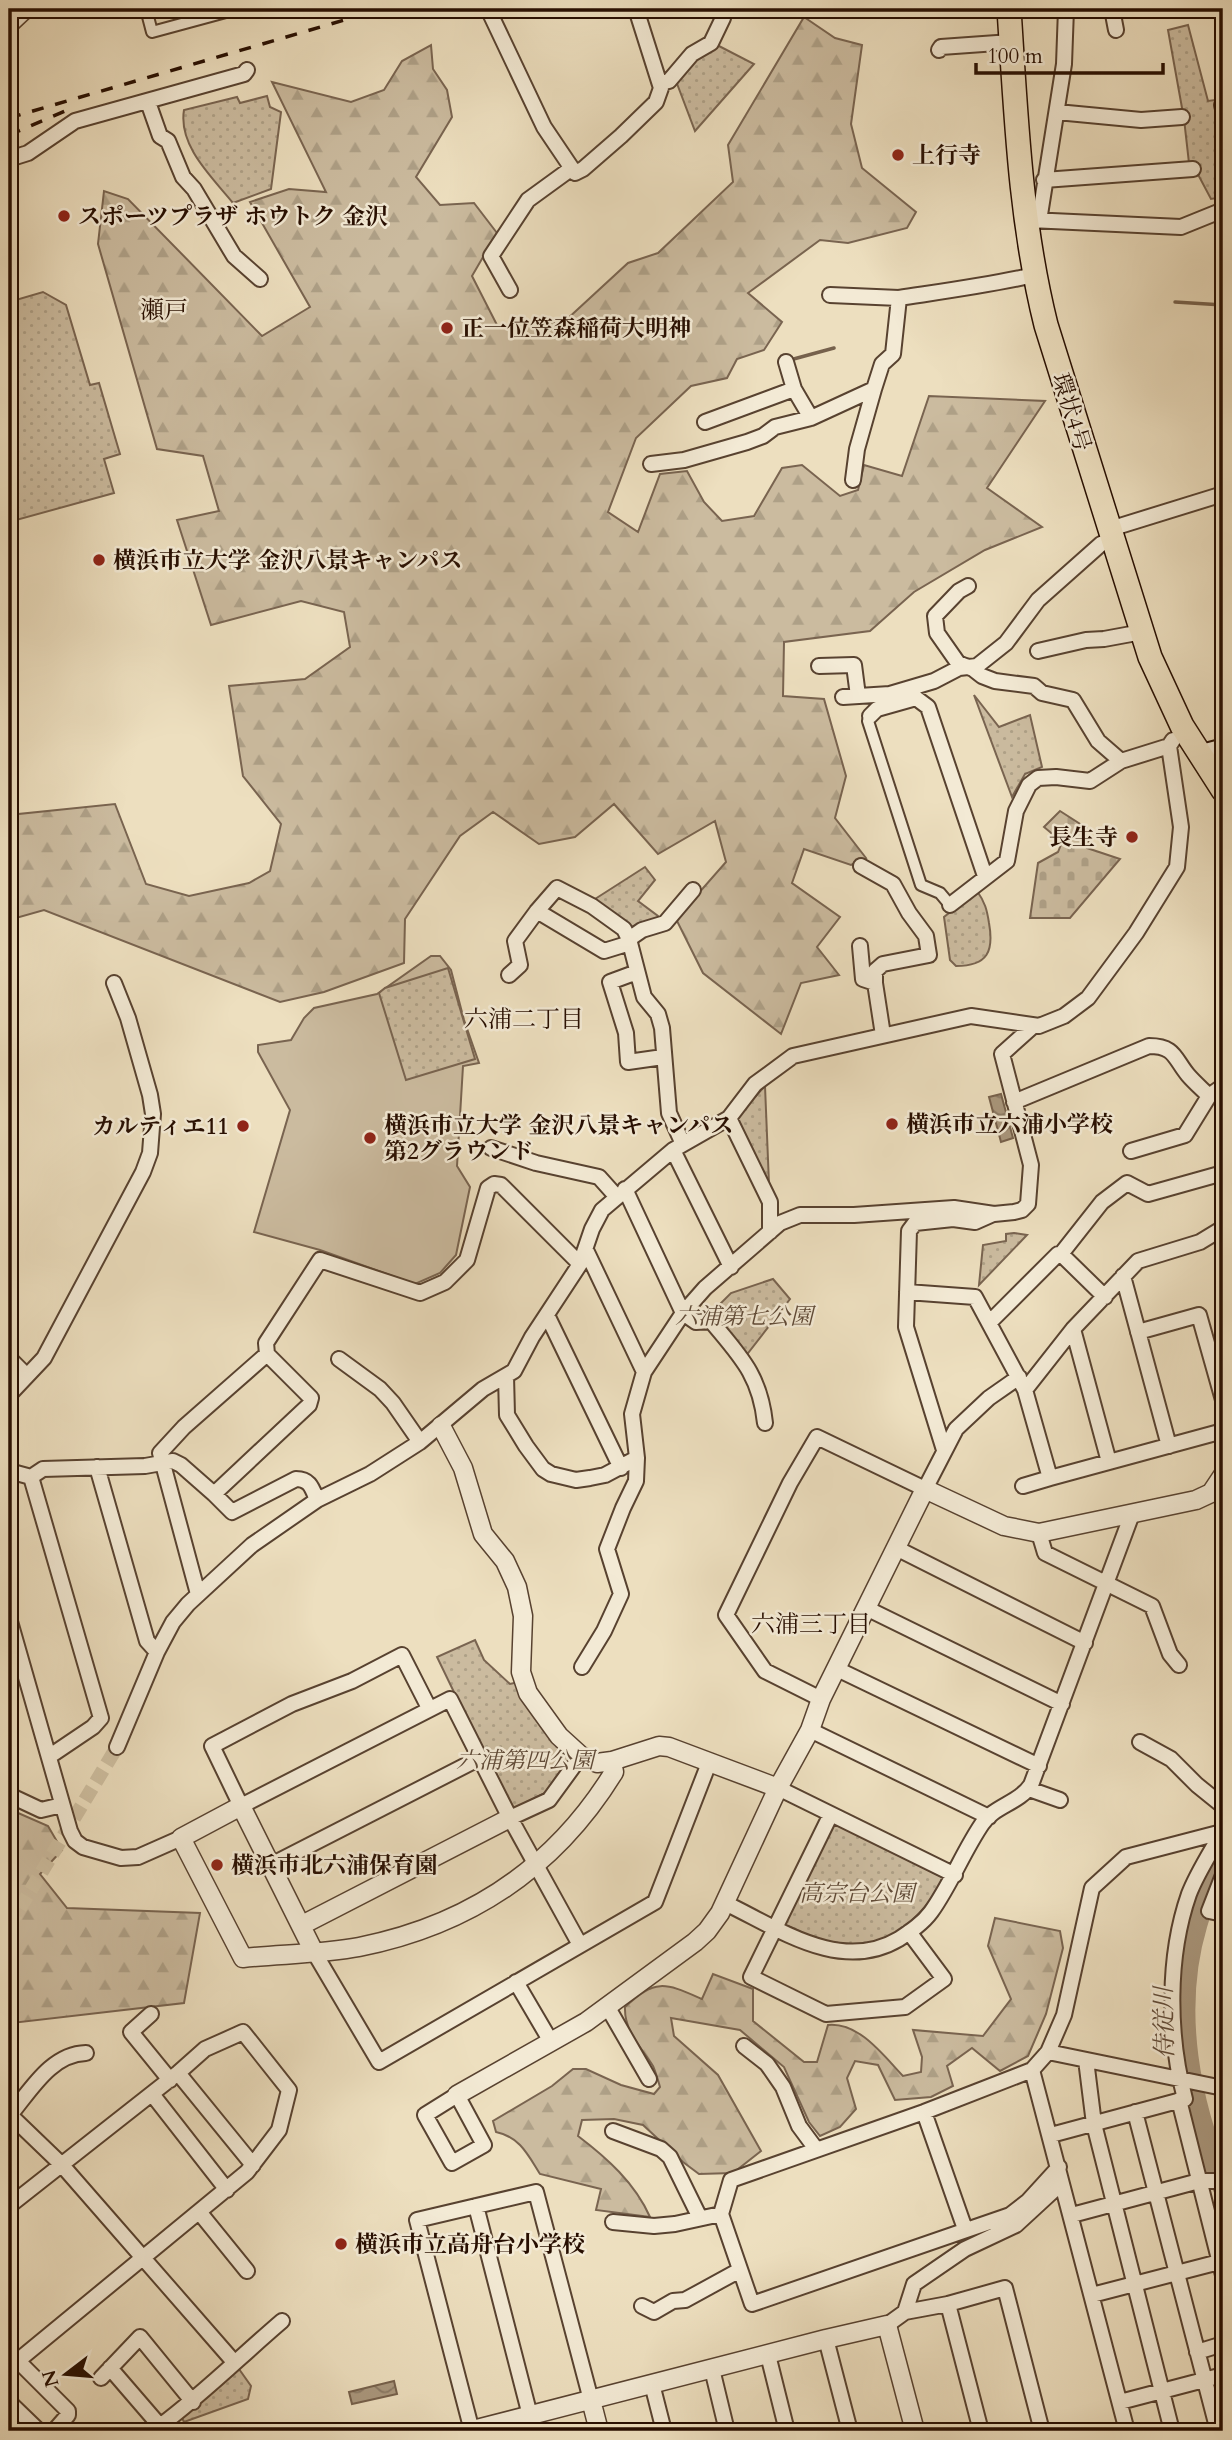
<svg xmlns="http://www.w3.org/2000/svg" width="1232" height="2440" font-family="Cardo,'Noto Serif JP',serif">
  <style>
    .grass { fill: #cbbb9f; stroke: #796450; stroke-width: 2 }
    .forest { fill: url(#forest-firs); stroke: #796450; stroke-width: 2 }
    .cemetery { fill: url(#cemetery-stones); stroke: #796450; stroke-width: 2 }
    .park { fill: url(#park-dots); stroke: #796450; stroke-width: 2 }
    .water { fill: url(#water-waves); stroke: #76614c; stroke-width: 2 }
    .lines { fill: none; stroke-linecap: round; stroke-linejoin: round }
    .stream { stroke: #76614c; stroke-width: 3.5 }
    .river { stroke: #aa987e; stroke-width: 23 }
    .minor-tunnel { stroke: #cfc0a2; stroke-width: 14; stroke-dasharray: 14 7; stroke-linecap: butt }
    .pedestrian-casing { stroke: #584230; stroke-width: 14 }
    .minor-casing { stroke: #584230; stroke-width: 18 }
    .tertiary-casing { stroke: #584230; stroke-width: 21 }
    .secondary-casing { stroke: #270e01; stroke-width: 23 }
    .primary-casing { stroke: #270e01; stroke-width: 26 }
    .pedestrian { stroke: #f3ead5; stroke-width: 10 }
    .minor { stroke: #f3ead5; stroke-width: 14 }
    .tertiary { stroke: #f3ead5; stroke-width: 18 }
    .secondary { stroke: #f3ead5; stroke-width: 19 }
    .primary { stroke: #eddfbf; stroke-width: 23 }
    .rail { stroke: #270e01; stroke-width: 3.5; stroke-dasharray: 12 12; stroke-linecap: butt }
    .poi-dot { fill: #8f2418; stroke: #f3ead5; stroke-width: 2.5 }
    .labels { text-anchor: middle; stroke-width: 5; stroke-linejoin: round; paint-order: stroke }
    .poi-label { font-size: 23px; font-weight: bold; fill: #270e01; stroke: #f3ead5; text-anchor: start }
    .street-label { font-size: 23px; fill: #270e01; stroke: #f3ead5 }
    .park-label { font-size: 23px; font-style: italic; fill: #604b38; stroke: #f3ead5 }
    .neighbourhood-label { font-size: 24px; fill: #270e01; stroke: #f3ead5 }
    .water-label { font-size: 24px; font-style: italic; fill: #624c39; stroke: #f3ead5 }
  </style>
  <defs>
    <pattern id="forest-firs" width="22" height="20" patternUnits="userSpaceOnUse" patternTransform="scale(1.75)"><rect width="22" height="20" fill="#cbbb9f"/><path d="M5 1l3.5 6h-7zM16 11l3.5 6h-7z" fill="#aea087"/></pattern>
    <pattern id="cemetery-stones" width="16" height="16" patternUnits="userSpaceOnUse" patternTransform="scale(1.75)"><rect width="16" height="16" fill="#cbbb9f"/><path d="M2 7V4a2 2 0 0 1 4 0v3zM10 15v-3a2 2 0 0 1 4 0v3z" fill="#aea087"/></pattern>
    <pattern id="park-dots" width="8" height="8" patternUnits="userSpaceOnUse" patternTransform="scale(1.75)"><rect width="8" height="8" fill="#cbbb9f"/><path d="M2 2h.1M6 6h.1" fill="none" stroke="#aea087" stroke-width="1.8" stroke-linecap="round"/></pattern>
    <pattern id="water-waves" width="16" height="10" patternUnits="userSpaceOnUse" patternTransform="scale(1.75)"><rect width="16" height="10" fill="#aa987e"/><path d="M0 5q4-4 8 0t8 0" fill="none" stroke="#8a7a65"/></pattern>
  </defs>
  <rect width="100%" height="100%" fill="#eddfbf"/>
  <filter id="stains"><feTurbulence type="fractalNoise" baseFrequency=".00286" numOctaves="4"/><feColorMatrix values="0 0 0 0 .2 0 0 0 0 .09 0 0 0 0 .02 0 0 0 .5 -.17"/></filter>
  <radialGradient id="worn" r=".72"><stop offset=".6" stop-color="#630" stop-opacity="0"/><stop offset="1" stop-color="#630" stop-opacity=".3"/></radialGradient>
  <path class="grass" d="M431,956H440L451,970L464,1020L479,1063L463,1066L457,1166L470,1187L456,1255L440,1273L415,1284L320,1250L254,1232L290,1110L258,1052V1045L291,1040L304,1018L314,1008L377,994Z"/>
  <path class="forest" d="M804,17L835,38L862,45L851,124L862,168L916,212L907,228L848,243L820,240L748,293L782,322L764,350L737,359L727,378L691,386L636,438L608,512L638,532L660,474L687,471L704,502L722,521L754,516L782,468L802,465L840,496L858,490L864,465L902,476L929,396L1045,401L987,488L1042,527L985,550L914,592L870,631L784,642L783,696L824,699L846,776L835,818L866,858L851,865L804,849L792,883L840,917L817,947L839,975L801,983L781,1034L703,973L676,919L726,862L715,821L658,854L614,804L575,837L539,844L493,812L460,836L405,919L404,963L324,992L280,1002L44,910L9,920V815L115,804L146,884L189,896L249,883L270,871L281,824L243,776L229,686L305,679L350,647L344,612L301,601L211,625L177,520L219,511L203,456L157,449L98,244L104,191L128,199L262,336L310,307L250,202L289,189L326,192L272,82L351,102L384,90L402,61L431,45L433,69L447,90L452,117L416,177L440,205L474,203L497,233L472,276L498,327L565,321L628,263L658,253L733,182L728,145Z
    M9,1809L48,1826L62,1850L40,1874L67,1908L200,1913L184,2003L12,2023L9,2006Z
    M995,1918L1060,1931L1063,1948L1046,2014L1028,2056L1000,2071L972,2048L947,2066L953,2086L931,2097L895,2100L878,2065L855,2061L847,2078L856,2109L840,2127L820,2136L809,2122L784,2067L740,2030L671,2018L674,2036L718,2075L761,2151L733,2173L699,2174L683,2162L643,2125L614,2119L582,2120L578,2136C607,2158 635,2183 650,2217L596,2210L601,2189L540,2174C528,2155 520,2137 496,2132L493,2121L552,2086L573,2069H586L621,2085L654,2094L660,2087C658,2080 656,2073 653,2066C641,2047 624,2031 625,2007C656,1978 665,1983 702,1999L713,1974L753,1989V2021L804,2062H817L828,2025C859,2022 883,2055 903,2076L921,2072L922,2057L913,2030L983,2036L1011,1999L988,1946Z"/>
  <path class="cemetery" d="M1060,811L1091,831L1087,848L1120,859L1070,918H1030L1038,863L1058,852L1062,842L1044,827Z"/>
  <path class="park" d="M1188,25L1208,101L1215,100L1223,117V197L1211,199L1193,165L1189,163L1184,119L1168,30Z
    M717,45L754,64L695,131L676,81L695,57Z
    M267,96L270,107L281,112L271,189L233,203C212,177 178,146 184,110L237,97L240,103Z
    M43,292L66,305L90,385L99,383L120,454L104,459L114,493L9,522V302Z
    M974,695L999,727L1030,715L1042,767L1025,774L1012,797Z
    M645,867L655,880L638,901L662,919L632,929L595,899Z
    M977,891C985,902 987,910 989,923C994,951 988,966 956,966L950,960L944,917Z
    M448,968L475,1059L406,1080L379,993L385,988Z
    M765,1086L769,1184L734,1120Z
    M1014,1233L1027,1235L979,1285L983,1245L1006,1241V1234Z
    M773,1279L790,1299L745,1357L707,1317L731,1293Z
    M475,1640L484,1660L510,1684L519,1682L558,1746L570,1758L545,1793L511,1810L437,1657Z
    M834,1823L946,1879C915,1923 884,1958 825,1942C811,1938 797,1930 784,1924Z
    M239,2369L251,2386L248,2399L184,2422L181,2416Z"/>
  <path class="water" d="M1001,1094L1013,1138L1001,1142L989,1097Z
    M394,2381L397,2394L352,2404L349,2392Z"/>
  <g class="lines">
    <path class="stream" d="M1175,302L1223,305
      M790,360L834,348"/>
    <path class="river" d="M1223,1861C1213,1881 1202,1902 1196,1924C1170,2011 1189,2105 1223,2185"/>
    <path class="minor-tunnel" d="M9,1926L117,1747"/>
    <g class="pedestrian-casing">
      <path id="pedestrian" d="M146,9L152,32L237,9
        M870,716L868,721L921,885L940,893L950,905"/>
    </g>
    <g class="minor-casing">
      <path id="minor" d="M488,9L544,127L575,173L583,169L621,136L656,102L661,88L636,9
        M1112,9L1116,30
        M939,50L941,47L1011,42
        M660,83L669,81L692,54L711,43L723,18L719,9
        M148,102L160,136L168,141L183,177L194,189L234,256L260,279
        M1222,105L1223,107
        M1057,112L1141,120L1182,117
        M9,159L28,153L75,121L244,74L247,70
        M1044,180L1193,169
        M1030,220L1181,227L1223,210
        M1039,221L1064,64L1066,9
        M510,290L491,256L528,200L572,168
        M830,295L899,298
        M786,362L794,389
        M705,422L794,389L811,418
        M651,464L684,460L747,442L763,436L775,427L811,418L874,389L882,364L893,354L899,298C945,291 990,285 1034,275
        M853,480L857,449L874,389
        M1110,529L1223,494
        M968,586L959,591L935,616L937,633L958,663L973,669L982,676L995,681L1034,686L1042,693L1073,700L1098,741L1121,761
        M1038,651L1086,640L1104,639L1142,632
        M819,666L854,665L858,696
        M843,697L890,694L934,681L959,668L977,666L1006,643L1038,600L1101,544L1113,539
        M870,716L877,709L916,698L928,707L985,876
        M861,866L893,884L909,913L926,936L929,955L883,964L875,971V983L883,1035
        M950,905L1007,861L1016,811L1029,785L1038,778L1056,777L1090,781L1121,761L1169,746L1173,740
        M629,939L642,930L665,923L693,890
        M630,943L604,951L537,911L557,888L592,906L624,929L629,939L644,997L658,1014L662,1028L669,1113L683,1144
        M860,946L863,979L875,983
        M637,972L610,982L626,1033L628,1062L663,1057
        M509,975L520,965L515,941L537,911
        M1014,1102L1149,1046C1175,1046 1174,1058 1188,1075C1194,1082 1202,1089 1209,1096L1223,1086
        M729,1118L770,1202V1232
        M491,1148L536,1163L599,1177L616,1196
        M673,1150L731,1267
        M1131,1151L1185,1135L1209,1096
        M625,1189L683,1313L696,1322L711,1321C740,1356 760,1375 765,1423
        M586,1250L644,1372
        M1123,1276L1169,1446
        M907,1292L975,1297L1025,1390L1050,1478L1223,1431
        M1105,1297L1061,1254L1102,1202L1127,1183L1148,1194L1223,1173
        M547,1315L621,1468
        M989,1323L1058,1254H1061
        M1073,1329L1109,1462
        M1138,1332L1199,1315L1223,1400
        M9,1358L27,1376
        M339,1359L380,1389L393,1403L420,1442
        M506,1376L507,1415L526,1446L543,1469L551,1474L576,1480L590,1478L605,1475L637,1458L632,1414L644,1372L683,1313L705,1288L780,1223L800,1215H854L954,1208L994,1214L1014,1212L1022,1210L1028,1204L1031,1165L1002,1054L1032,1027
        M1025,1390L1073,1329L1138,1261L1200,1242L1223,1228
        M9,1395L44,1358L143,1172L150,1153L153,1114L150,1095L128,1018L114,983
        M944,1450L906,1327L909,1231L915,1223L953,1219L975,1222L993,1214
        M97,1467L147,1641L157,1652
        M9,1471L31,1477L43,1469L145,1466L173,1461L181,1465L214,1494L232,1512L296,1479C310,1479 312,1488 317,1500
        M31,1477L101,1718L93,1727L50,1756
        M1023,1486L1050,1478
        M214,1494L309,1405L311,1398L267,1354
        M1039,1533L1045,1553L1152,1606L1170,1654L1179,1665
        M896,1548L1085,1643
        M9,1550V1571
        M198,1594L160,1453L184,1427L267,1354L266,1343L320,1260L420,1293L445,1282L467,1260L488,1188L494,1184L501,1185L580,1264
        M866,1608L1062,1704
        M9,1618L70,1831L75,1841L83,1847L121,1858L138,1857L181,1838
        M582,1667L604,1631L621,1594L607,1549L623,1508L636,1481L637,1458
        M837,1669L1039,1766
        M821,1699L765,1671L726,1615L790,1483L817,1437L925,1489L956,1429L989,1398L1019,1377
        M429,1708L402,1655L352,1681L292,1704L212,1746L241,1806L450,1699L510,1818L579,1943
        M810,1730L989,1817
        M1140,1742L1171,1759L1197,1785L1223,1806
        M117,1747L157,1652L173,1622L188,1604L252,1545L317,1500L370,1474L420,1442L483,1389L514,1371L532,1337L580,1264L592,1229L602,1210L673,1150L729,1118L755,1084L793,1056L971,1016L1039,1026L1064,1016L1088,998L1136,933L1177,867L1181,827L1169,746
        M778,1788L955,1875
        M1029,1789L1060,1800
        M9,1795L41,1810L62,1805
        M831,1814L751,1977L826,2014L905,2007L944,1979L909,1932
        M510,1818L549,1800L581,1756
        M271,1865L480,1758
        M1223,1875L1209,1911L1223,1914
        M725,1903C778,1928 840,1974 899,1939C911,1931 923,1923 931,1912C951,1884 963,1852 982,1824C994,1806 1019,1803 1031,1785L1132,1514
        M314,1952L379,2062L655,1902L709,1763
        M516,1982L550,2040
        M607,2006L649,2079
        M151,2014L131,2032L170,2080
        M744,2046L767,2064L783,2087L799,2126L816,2149
        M1048,2052L1223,2088
        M1086,2060L1094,2124L1172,2431
        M1032,2070L1127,2431
        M178,2073L253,2165
        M152,2094L227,2190
        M457,2095L484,2145L452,2163L425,2115Z
        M1179,2100L1223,2275
        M924,2112L965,2229
        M1135,2112L1218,2431
        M9,2114L61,2164L234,2362
        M10,2115C31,2090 51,2054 86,2053
        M613,2131L661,2149L670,2157L700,2218
        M1051,2135L1185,2099C1168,2035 1167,1957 1189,1894C1197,1873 1211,1852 1222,1832
        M1059,2167L1028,2201L1010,2215L752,2304L721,2214L731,2180L924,2112L1032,2070L1048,2052L1064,2015L1092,1888L1126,1857L1222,1832L1223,1829
        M9,2206L178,2073L205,2049L243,2032L289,2090L279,2130L247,2172L9,2368
        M476,2206L534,2431
        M200,2213L247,2271
        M1072,2215L1199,2181H1223
        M613,2222L654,2226L675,2224L721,2214
        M1092,2295L1223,2261
        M948,2304L981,2431
        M642,2306L654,2312L673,2301L685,2300L740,2270
        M905,2312L914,2284L965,2249L1016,2225L1054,2190L1051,2176
        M887,2325L905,2312L948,2304L1005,2288L1042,2431
        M826,2339L850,2431
        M1197,2352L1223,2344
        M768,2355L787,2431
        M18,2361L68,2411V2415L54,2431
        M110,2368L160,2426C203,2394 241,2356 282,2321
        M712,2369L727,2431
        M101,2378L140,2337L193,2402
        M652,2384L664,2431
        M9,2402L39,2431
        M1120,2402L1223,2375
        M472,2431L417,2220L536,2192L591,2400"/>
    </g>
    <g class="tertiary-casing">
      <path id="tertiary" d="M9,24L25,9
        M441,1426L463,1468L483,1534L505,1561L517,1587L523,1616L521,1672L528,1693L559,1736L581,1756L597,1763L612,1761
        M302,1925L510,1818
        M314,1952L241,1806L181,1838L243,1958C281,1954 322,1954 359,1947C470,1925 555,1868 614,1772L612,1761L659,1746L669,1747L778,1788
        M457,2095L586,2022L695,1942L707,1931L720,1913L778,1788L810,1730L821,1699L925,1489L1004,1526L1039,1533L1196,1500L1211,1493L1223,1475
        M591,2400L599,2431
        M469,2431L826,2339L887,2325L915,2431"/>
    </g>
    <g class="secondary-casing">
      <path id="secondary" d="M1200,755L1223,749"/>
    </g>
    <g class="primary-casing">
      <path id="primary" d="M1009,9C1016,115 1020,221 1046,325L1150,657L1182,726L1223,790"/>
    </g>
    <use href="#pedestrian" class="pedestrian"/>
    <use href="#minor" class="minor"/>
    <use href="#tertiary" class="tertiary"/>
    <use href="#secondary" class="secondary"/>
    <use href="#primary" class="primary"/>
    <path class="rail" d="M9,118L382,9
      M9,135L70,109"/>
  </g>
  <g class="poi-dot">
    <circle cx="898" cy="155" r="7"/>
    <circle cx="64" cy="216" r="7"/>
    <circle cx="447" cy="328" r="7"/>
    <circle cx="99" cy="560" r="7"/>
    <circle cx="1132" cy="837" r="7"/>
    <circle cx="892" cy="1124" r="7"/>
    <circle cx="243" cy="1126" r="7"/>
    <circle cx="370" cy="1138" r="7"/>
    <circle cx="217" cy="1865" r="7"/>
    <circle cx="341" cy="2244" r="7"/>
  </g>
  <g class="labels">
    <g class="poi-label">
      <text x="912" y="163">上行寺</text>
      <text x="78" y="224">スポーツプラザ ホウトク 金沢</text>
      <text x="461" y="336">正一位笠森稲荷大明神</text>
      <text x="113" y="568">横浜市立大学 金沢八景キャンパス</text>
      <text x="1118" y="845" text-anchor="end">長生寺</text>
      <text x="906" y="1132">横浜市立六浦小学校</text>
      <text x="384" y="1133">横浜市立大学 金沢八景キャンパス<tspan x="384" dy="26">第2グラウンド</tspan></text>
      <text x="229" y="1134" text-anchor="end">カルティエ11</text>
      <text x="231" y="1873">横浜市北六浦保育園</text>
      <text x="355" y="2252">横浜市立高舟台小学校</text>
    </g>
    <g class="street-label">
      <text transform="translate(1072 412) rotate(73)" y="8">環状4号</text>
    </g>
    <g class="park-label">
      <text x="744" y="1324">六浦第七公園</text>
      <text x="525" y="1768">六浦第四公園</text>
      <text x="857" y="1901">高宗台公園</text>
    </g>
    <g class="neighbourhood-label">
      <text x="164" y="318">瀬戸</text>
      <text x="524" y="1027">六浦二丁目</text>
      <text x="811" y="1632">六浦三丁目</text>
    </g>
    <g class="water-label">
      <text transform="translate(1164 2023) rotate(-91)" y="8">侍従川</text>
    </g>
  </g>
  <rect width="1232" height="2440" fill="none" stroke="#eddfbf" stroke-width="35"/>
  <rect x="10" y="10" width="1211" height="2419" fill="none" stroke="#270e01" stroke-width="3.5"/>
  <rect x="18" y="18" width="1197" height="2405" fill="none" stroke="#270e01" stroke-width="2"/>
  <g transform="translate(66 2374) rotate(254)" stroke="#f3ead5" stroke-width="5" paint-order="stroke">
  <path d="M0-5L12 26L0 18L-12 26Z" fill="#270e01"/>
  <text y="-10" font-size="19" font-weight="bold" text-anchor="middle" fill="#270e01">N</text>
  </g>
  <path d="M976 63v10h187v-10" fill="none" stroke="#270e01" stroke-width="3.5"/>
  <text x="987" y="63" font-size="21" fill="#270e01" stroke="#f3ead5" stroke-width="5" paint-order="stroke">100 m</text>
  <rect width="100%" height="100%" filter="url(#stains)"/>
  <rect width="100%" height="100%" fill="url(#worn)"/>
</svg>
